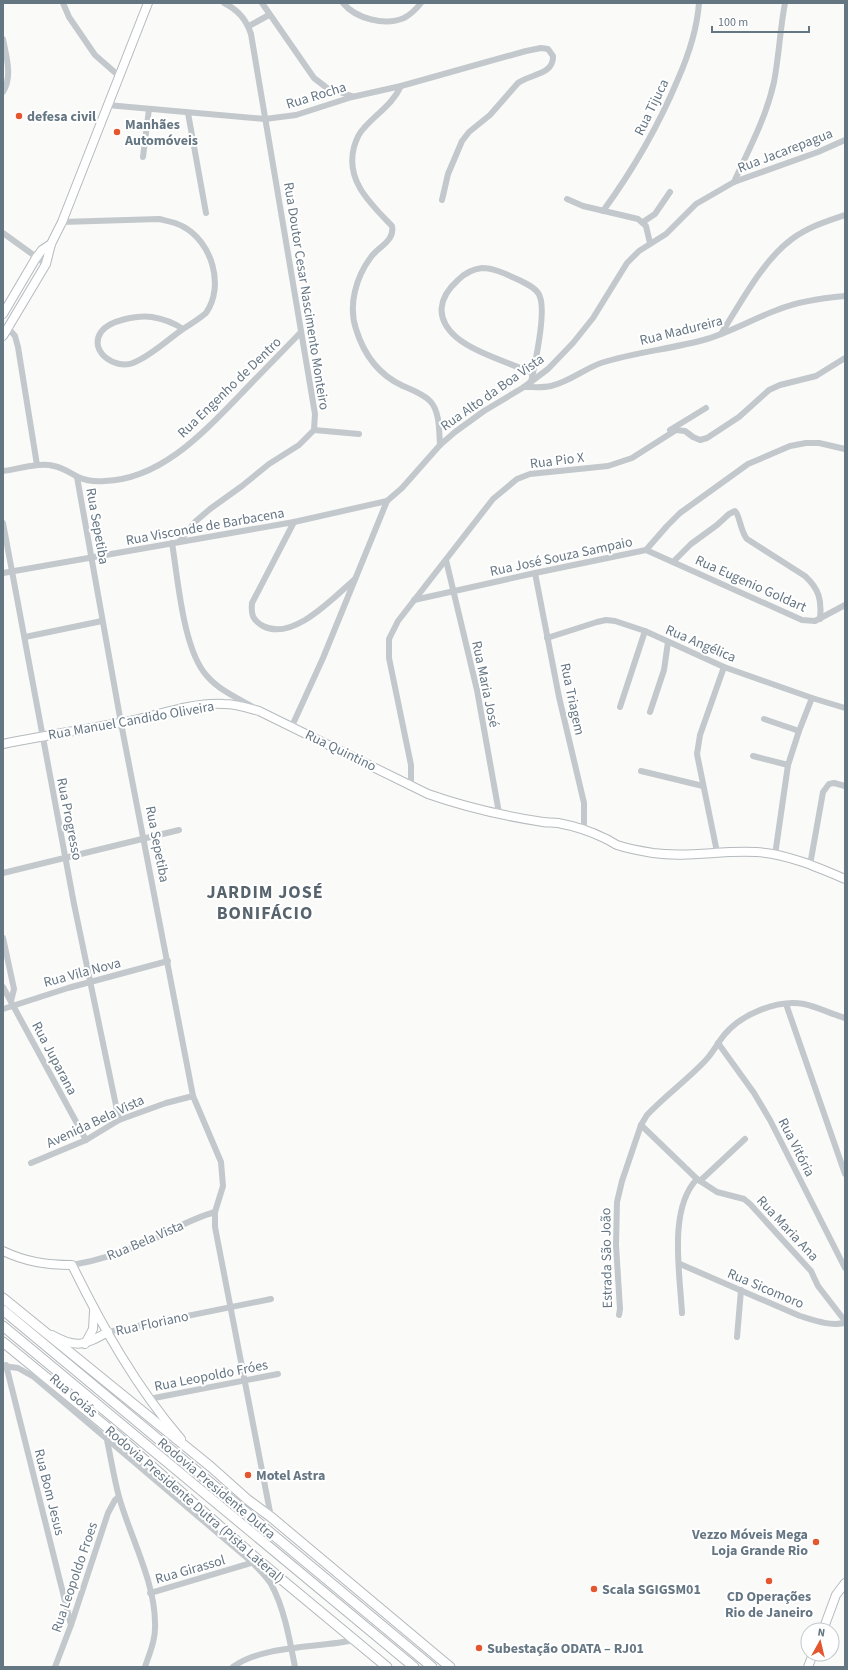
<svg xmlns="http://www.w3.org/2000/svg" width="848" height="1670" viewBox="0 0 848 1670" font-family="'Source Sans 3',sans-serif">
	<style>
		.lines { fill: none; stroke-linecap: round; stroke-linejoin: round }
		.major-casing { stroke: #b5babe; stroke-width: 10 }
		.highway-casing { stroke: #b4b9bd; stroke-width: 11 }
		.minor { stroke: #c3c8cc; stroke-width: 6 }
		.major { stroke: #fff; stroke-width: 8 }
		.highway { stroke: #fff; stroke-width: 9 }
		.poi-dot { fill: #e4572e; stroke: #fff; stroke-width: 1.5 }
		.labels { text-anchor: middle; stroke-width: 4; stroke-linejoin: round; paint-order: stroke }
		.street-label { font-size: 14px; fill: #657683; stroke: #fff }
		.poi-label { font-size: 14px; font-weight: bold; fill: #657683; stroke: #fff; text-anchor: start }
		.district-label { font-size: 18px; font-weight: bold; letter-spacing: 1px; fill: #57646e; stroke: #fff }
	</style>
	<rect width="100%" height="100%" fill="#fafaf8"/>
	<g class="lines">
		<g class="major-casing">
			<g id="major">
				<polyline points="3,314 36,258 42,250 51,244"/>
				<polyline points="3,336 46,264 51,244 62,222 148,3"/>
				<path d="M3,744C42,736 81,730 120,723C154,717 189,702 224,704C236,704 248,708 259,711L428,794C465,807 504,816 543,822C548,823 553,822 558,823C574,826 590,831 604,838C609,840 613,843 617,845C629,849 641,851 653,853C688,858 721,850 756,852C787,854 817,867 845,879"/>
				<path d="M3,1251C26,1262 47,1265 72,1265C102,1326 136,1387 181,1439"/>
				<path d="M52,1335C77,1349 84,1345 108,1332"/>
				<polyline points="85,1344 93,1329 94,1311"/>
				<polyline points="823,1630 836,1595 845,1583"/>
				<polyline points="808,1667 813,1654"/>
			</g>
		</g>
		<g class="highway-casing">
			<g id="highway">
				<polyline points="3,1298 211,1467 248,1500 271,1517 450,1667"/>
				<polyline points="3,1310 432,1667"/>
				<polyline points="3,1326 414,1667"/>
				<polyline points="3,1342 120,1438 257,1559 387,1667"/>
			</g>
		</g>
		<g class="minor">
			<polyline points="63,3 69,17 95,55 119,76"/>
			<polyline points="262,3 314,78 327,88 352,96"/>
			<path d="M343,3C356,19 385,26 404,18C410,15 417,8 421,3"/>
			<polyline points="249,26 269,15"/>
			<path d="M3,39C6,56 13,76 3,92"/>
			<path d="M401,86C392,105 377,113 364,128C359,133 356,140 354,147C345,181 371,204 392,226C395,241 378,247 371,257C356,277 348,305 356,329C364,355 379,375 403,386C412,390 423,394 430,401C440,411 439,432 440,445"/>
			<path d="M107,105L265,119L296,115L352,97L401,86L526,51L541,48L548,49L553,56C554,75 530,74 518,83L490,115L469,132L462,141L448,174L442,200"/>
			<polyline points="188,113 206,213"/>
			<polyline points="143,157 149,109"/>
			<path d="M734,182C749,149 766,118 774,82C779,56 780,29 785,3"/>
			<polyline points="567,199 583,206 638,219 646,226 650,243"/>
			<path d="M603,211C633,170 658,127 678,79C689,54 697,30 699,3"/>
			<path d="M62,222L159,219C167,221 175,222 182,226C212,241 225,286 206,313C199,319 191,324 183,329C167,340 151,356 133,363C115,370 88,351 101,332C109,320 139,315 152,317C164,319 174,323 183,329"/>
			<polyline points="643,222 655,214 670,192"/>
			<polyline points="3,233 46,264"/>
			<polyline points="8,328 15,336 18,347 37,465"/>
			<path d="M721,334C740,304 763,260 792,239C808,227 827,221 845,215"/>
			<path d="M531,382C535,364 546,313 540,297C538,289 527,284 519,280C508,275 495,268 482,268C473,269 464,274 458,280C438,298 435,318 456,337C473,352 512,364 533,373"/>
			<path d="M524,387C533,387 543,388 551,386C569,382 584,369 601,363C635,352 672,349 707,339C731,332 753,319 777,310C799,301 822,298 845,296"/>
			<polyline points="314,430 359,434"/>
			<polyline points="670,430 706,408"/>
			<path d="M3,471C19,469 38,462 54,466C64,468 70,473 78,477C87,481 96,482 105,481C161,479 203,433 240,395C260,374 281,353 301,332"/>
			<polyline points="77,477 121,723 193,1096 221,1162 223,1186 215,1212 215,1227 271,1517"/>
			<path d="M294,522L252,603C251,614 252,620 263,626C293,642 334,597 355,579"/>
			<polyline points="3,523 74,904 119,1120"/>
			<path d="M179,542L196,521L210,509L242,486L269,464L299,445L314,430L315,414L251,34C246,19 238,10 224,3"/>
			<path d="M172,543C178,579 183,650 207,676C219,690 237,698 253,707"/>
			<polyline points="646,550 802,620 815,621 845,605"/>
			<polyline points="446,560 477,690 499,813"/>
			<path d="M673,562L691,544L717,525L729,514L735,511C740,515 740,531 747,539L805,576C819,589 822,600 820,619"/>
			<polyline points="3,573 294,522 387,501"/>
			<polyline points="535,573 559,697 584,803 584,830"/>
			<polyline points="414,600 535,573 646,550 667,526 680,513 748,464 790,446 806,443 819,443 845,449"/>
			<polyline points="25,637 102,621"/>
			<polyline points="547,638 597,622 606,620 615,621 645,631 724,667 812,698 845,708"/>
			<polyline points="620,707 645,631"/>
			<polyline points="650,712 664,670 668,642"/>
			<polyline points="764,719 799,731"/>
			<polyline points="292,726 323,658 387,501 402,488 440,445 455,432 484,411 524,387 548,369 573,343 593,318 627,263 639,251 666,234 696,204 734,182 818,152 845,140"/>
			<polyline points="753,756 788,765"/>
			<polyline points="641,771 703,786"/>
			<polyline points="411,785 411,765 389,658 389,639 398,621 493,499 517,479 530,474 608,466 632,458 676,430 685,431 693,437 700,440 707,438 739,417 769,390 780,385 816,376 845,358"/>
			<polyline points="717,852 697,754 700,735 724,667"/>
			<polyline points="775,855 788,765 799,731 812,698"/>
			<polyline points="810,865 823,792 829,784 834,783 845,786"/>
			<polyline points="3,873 179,830"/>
			<polyline points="3,938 14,989 11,1001"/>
			<polyline points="3,987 86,1140"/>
			<polyline points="786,1004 845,1174"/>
			<polyline points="3,1009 68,988 168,961"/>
			<polyline points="718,1043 754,1093 770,1120 845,1268"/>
			<polyline points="641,1125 697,1179 717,1192 744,1199 750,1204 811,1271 818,1286 845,1321"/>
			<polyline points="31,1163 86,1140 119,1120 166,1103 193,1096"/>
			<polyline points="700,1181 745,1139"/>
			<path d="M680,1264L800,1316C816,1321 829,1326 845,1323"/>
			<path d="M72,1265C101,1260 128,1251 154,1239C174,1229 193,1218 215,1212"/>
			<path d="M682,1313C680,1274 668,1209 697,1179"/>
			<path d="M619,1315L620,1309L616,1245L617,1202L622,1181L641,1125L647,1115C665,1096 687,1080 705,1061C713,1053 718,1042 725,1034C742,1014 778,999 804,1004C818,1007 831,1014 845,1018"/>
			<polyline points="108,1332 271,1299"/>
			<polyline points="737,1337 741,1290"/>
			<polyline points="6,1365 71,1625"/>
			<path d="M3,1366L18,1368L34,1377L253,1563C259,1570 266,1576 271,1584C284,1607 290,1641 295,1667"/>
			<polyline points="149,1399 278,1374"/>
			<path d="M107,1440C111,1459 114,1478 119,1497C130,1536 155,1582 155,1623C156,1639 150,1652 145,1667"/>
			<polyline points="150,1593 254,1562"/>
			<polyline points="55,1667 71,1625 108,1513 115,1500 119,1497"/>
			<path d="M233,1667C262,1645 319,1648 354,1640"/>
		</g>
		<use href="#major" class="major"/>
		<use href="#highway" class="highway"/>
	</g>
	<g class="poi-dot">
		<circle cx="19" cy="116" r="4"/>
		<circle cx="117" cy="132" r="4"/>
		<circle cx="248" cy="1475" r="4"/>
		<circle cx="816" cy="1542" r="4"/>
		<circle cx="769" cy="1581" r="4"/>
		<circle cx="594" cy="1589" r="4"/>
		<circle cx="479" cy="1648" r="4"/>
	</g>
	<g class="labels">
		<g class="street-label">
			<text transform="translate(316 95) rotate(-17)" y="5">Rua Rocha</text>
			<text transform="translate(651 107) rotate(-64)" y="5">Rua Tijuca</text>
			<text transform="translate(785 150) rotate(-21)" y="5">Rua Jacarepagua</text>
			<text transform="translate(307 296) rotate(81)" y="5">Rua Doutor Cesar Nascimento Monteiro</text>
			<text transform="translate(681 330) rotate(-14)" y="5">Rua Madureira</text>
			<text transform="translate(229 387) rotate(-44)" y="5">Rua Engenho de Dentro</text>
			<text transform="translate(492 392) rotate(-35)" y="5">Rua Alto da Boa Vista</text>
			<text transform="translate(557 460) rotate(-7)" y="5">Rua Pio X</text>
			<text transform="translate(98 526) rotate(80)" y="5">Rua Sepetiba</text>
			<text transform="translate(205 526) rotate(-10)" y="5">Rua Visconde de Barbacena</text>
			<text transform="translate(561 556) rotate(-12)" y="5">Rua José Souza Sampaio</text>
			<text transform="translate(751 583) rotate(24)" y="5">Rua Eugenio Goldart</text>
			<text transform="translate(701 643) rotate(23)" y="5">Rua Angélica</text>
			<text transform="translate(486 684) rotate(78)" y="5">Rua Maria José</text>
			<text transform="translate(573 699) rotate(78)" y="5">Rua Triagem</text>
			<text transform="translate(131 720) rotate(-10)" y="5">Rua Manuel Candido Oliveira</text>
			<text transform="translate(341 750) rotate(26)" y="5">Rua Quintino</text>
			<text transform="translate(70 819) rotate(79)" y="5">Rua Progresso</text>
			<text transform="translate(158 844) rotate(79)" y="5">Rua Sepetiba</text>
			<text transform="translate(82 972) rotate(-15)" y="5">Rua Vila Nova</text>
			<text transform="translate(55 1058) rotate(62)" y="5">Rua Juparana</text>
			<text transform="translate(95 1121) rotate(-25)" y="5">Avenida Bela Vista</text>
			<text transform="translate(797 1147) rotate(63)" y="5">Rua Vitória</text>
			<text transform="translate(788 1228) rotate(47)" y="5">Rua Maria Ana</text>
			<text transform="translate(145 1240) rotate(-23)" y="5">Rua Bela Vista</text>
			<text transform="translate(606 1258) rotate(-91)" y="5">Estrada São João</text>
			<text transform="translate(766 1288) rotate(23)" y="5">Rua Sicomoro</text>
			<text transform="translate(152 1323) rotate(-12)" y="5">Rua Floriano</text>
			<text transform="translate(211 1375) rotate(-11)" y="5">Rua Leopoldo Fróes</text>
			<text transform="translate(74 1395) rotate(41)" y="5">Rua Goiás</text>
			<text transform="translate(217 1488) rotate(40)" y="5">Rodovia Presidente Dutra</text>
			<text transform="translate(50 1492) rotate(76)" y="5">Rua Bom Jesus</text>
			<text transform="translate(195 1504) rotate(41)" y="5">Rodovia Presidente Dutra (Pista Lateral)</text>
			<text transform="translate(190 1569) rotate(-16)" y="5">Rua Girassol</text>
			<text transform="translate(74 1577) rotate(-71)" y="5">Rua Leopoldo Froes</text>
		</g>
		<g class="poi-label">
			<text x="27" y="121">defesa civil</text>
			<text x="125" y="129">Manhães<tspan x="125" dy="16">Automóveis</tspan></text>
			<text x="256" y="1480">Motel Astra</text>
			<text x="808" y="1539" text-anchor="end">Vezzo Móveis Mega<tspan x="808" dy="16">Loja Grande Rio</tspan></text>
			<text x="602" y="1594">Scala SGIGSM01</text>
			<text x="769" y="1601" text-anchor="middle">CD Operações<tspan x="769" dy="16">Rio de Janeiro</tspan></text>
			<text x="487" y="1653">Subestação ODATA – RJ01</text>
		</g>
		<g class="district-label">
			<text x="265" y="898">JARDIM JOSÉ<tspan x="265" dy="21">BONIFÁCIO</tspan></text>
		</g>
	</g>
	<rect width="848" height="1670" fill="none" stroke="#657683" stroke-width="8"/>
	<g transform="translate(820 1642) rotate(8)"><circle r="19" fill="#ffffff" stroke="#c1c8cd"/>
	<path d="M0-3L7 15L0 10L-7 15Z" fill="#e4572e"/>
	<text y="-6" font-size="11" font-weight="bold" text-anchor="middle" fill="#657683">N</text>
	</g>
	<path d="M712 26v6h97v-6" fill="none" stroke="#657683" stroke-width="2"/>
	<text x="718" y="26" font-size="12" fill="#657683" stroke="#ffffff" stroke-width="3" paint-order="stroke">100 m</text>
</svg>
